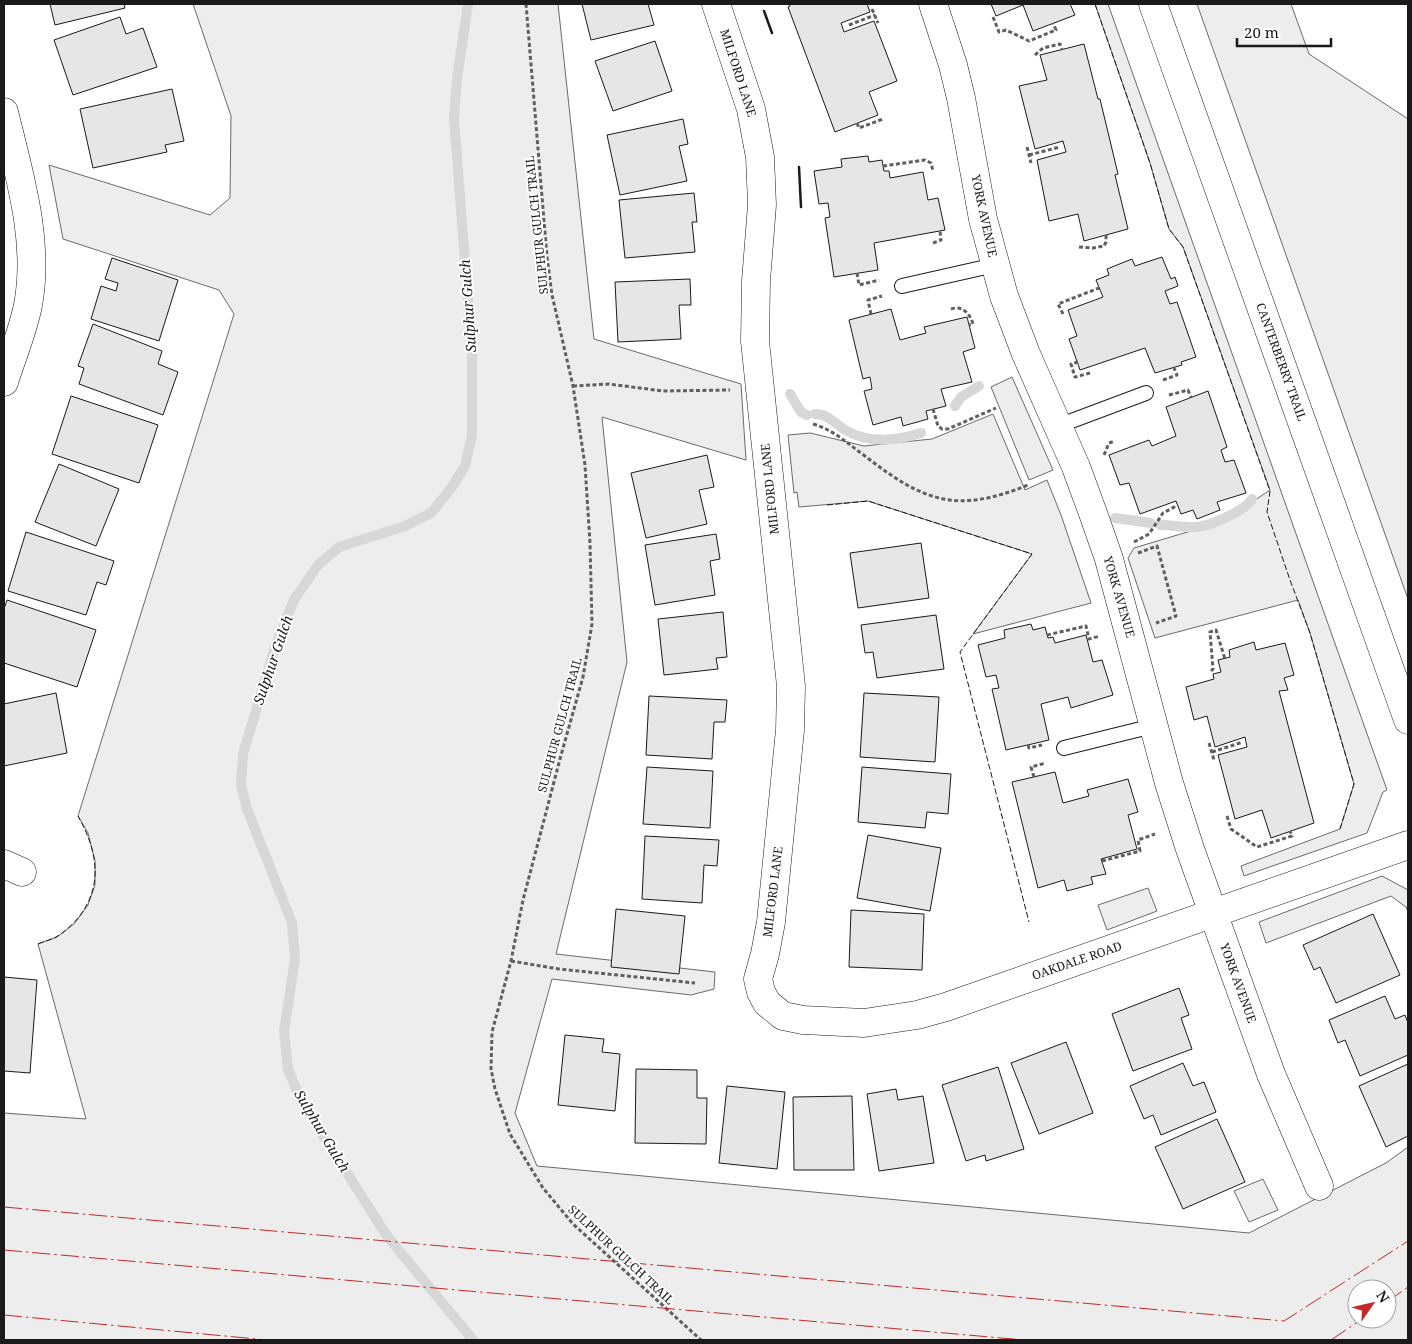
<svg xmlns="http://www.w3.org/2000/svg" width="1412" height="1344" viewBox="0 0 1412 1344" font-family="'Noto Serif',serif">
	<style>
		.built { fill: #ededed; stroke: #6a6a6a; fill-rule: evenodd }
		.lines { fill: none; stroke-linecap: round; stroke-linejoin: round }
		.stream { stroke: #d7d7d7; stroke-width: 10 }
		.building { fill: #e6e6e6; stroke: #1a1a1a }
		.lane-casing { stroke: #1a1a1a; stroke-width: 16 }
		.street-casing { stroke: #1a1a1a; stroke-width: 29 }
		.secondary-casing { stroke: #1a1a1a; stroke-width: 29 }
		.path { stroke: #5f5f5f; stroke-width: 3; stroke-dasharray: 4 2.5; stroke-linecap: butt }
		.lane { stroke: #fff; stroke-width: 14 }
		.street { stroke: #fff; stroke-width: 28 }
		.secondary { stroke: #fff; stroke-width: 28 }
		.fence { stroke: #1a1a1a; stroke-width: 1; stroke-dasharray: 6 2.5; stroke-linecap: butt }
		.wall { stroke: #1a1a1a; stroke-width: 2.5 }
		.power { stroke: #c62828; stroke-width: 1; stroke-dasharray: 18 4 2.5 4; stroke-linecap: butt }
		.labels { text-anchor: middle; stroke-width: 4; stroke-linejoin: round; paint-order: stroke }
		.street-label { font-size: 12px; fill: #1a1a1a; stroke: #fff }
		.water-label { font-size: 14px; font-style: italic; fill: #1a1a1a; stroke: #fff }
	</style>
	<rect width="100%" height="100%" fill="#fff"/>
	<g class="built">
		<path d="M193,4H558L594,339L741,384L746,460L602,417L627,662L556,954L715,972L714,989L691,995L552,979L515,1113L537,1166L1249,1233L1386,1163L1408,1147V1340H4V1113L86,1119L38,944L57,937L74,924L88,905L95,885V861L88,833L78,816L234,314L219,290L63,239L49,165L210,215L230,198L231,116ZM1357,1289H1387V1319H1357Z"/>
		<polygon points="1095,4 1108,4 1387,790 1383,792 1367,833 1244,876 1241,866 1340,829 1354,784 1310,633 1298,600 1155,638 1128,558 1134,548 1224,521 1270,490 1183,247 1169,229 1150,163"/>
		<polygon points="1197,4 1291,4 1309,54 1408,119 1408,599"/>
		<polygon points="1012,377 1053,470 1029,480 991,387"/>
		<polygon points="993,414 1025,490 1047,480 1061,515 1091,603 973,634 1032,554 868,501 799,507 797,492 794,493 788,435 810,433 864,446 932,439"/>
		<polygon points="1382,876 1408,890 1408,912 1406,907 1391,896 1266,943 1259,922"/>
		<polygon points="1148,888 1157,911 1107,930 1098,905"/>
		<polygon points="1263,1179 1278,1210 1249,1222 1234,1191"/>
	</g>
	<g class="lines">
		<g class="stream">
			<polyline points="468,4 457,78 454,118 472,353 472,435 465,466 452,487 431,513 405,526 339,547 318,565 294,600 276,644 243,754 241,785 247,809 292,923 295,959 284,1031 288,1069 301,1101 387,1236 473,1340"/>
			<polyline points="790,394 801,412 807,415"/>
			<polyline points="955,406 961,397 979,386"/>
			<path d="M815,414C826,413 836,424 845,430C870,444 895,441 921,433"/>
			<polyline points="1115,518 1151,523"/>
			<path d="M1160,525C1171,525 1185,528 1196,527C1210,526 1245,511 1252,499"/>
		</g>
	</g>
	<g class="building">
		<polygon points="50,4 124,4 125,8 55,25"/>
		<polygon points="582,4 648,4 654,25 591,40"/>
		<polygon points="789,4 867,4 870,12 841,23 844,32 874,21 897,81 869,92 878,115 835,132 788,7 790,6"/>
		<polygon points="991,4 1070,4 1075,15 1033,31 1023,5 996,16"/>
		<polygon points="120,17 126,34 143,28 157,67 73,95 54,40"/>
		<polygon points="655,41 672,91 613,111 595,61"/>
		<polygon points="1084,44 1098,99 1100,99 1118,174 1115,175 1128,229 1084,241 1078,214 1049,221 1037,160 1066,152 1063,141 1035,149 1019,86 1047,80 1040,55"/>
		<polygon points="172,89 184,141 165,145 167,152 93,168 80,109"/>
		<polygon points="683,119 688,144 679,146 687,181 620,195 607,135"/>
		<polygon points="868,156 869,162 882,160 884,171 889,171 890,178 923,172 928,200 938,198 945,230 874,243 878,270 834,277 825,218 830,217 828,203 819,204 814,171 842,167 841,159"/>
		<polygon points="694,193 697,222 692,222 695,252 625,258 619,200"/>
		<polygon points="1162,257 1171,279 1175,277 1178,286 1165,291 1170,304 1177,302 1196,357 1181,362 1182,365 1155,373 1145,348 1080,370 1069,339 1077,336 1068,310 1103,297 1096,280 1109,275 1107,269 1132,259 1135,266"/>
		<polygon points="112,258 178,280 159,341 91,319 101,286 116,291 118,283 105,279"/>
		<polygon points="690,279 691,305 679,305 681,339 618,342 615,282"/>
		<polygon points="891,309 900,340 926,333 924,327 967,317 975,348 963,352 972,382 941,389 946,406 926,411 928,419 903,426 901,417 873,425 864,391 872,389 870,377 863,379 849,320"/>
		<polygon points="93,324 162,351 158,364 178,372 163,415 79,384 84,368 78,366"/>
		<polygon points="1208,391 1227,447 1221,450 1225,462 1234,460 1246,493 1217,502 1220,510 1197,519 1193,510 1181,514 1176,501 1140,514 1129,483 1120,485 1109,455 1149,440 1152,446 1176,436 1166,407"/>
		<polygon points="71,396 158,425 139,483 52,454"/>
		<polygon points="707,455 714,487 699,490 707,524 646,538 631,473"/>
		<polygon points="59,464 119,489 96,546 35,522"/>
		<polygon points="26,532 114,561 106,585 97,582 86,615 8,591"/>
		<polygon points="716,534 720,559 710,561 715,595 655,605 645,545"/>
		<polygon points="921,543 929,598 858,608 850,553"/>
		<polygon points="7,600 96,630 77,687 4,663 4,609"/>
		<polygon points="723,612 727,657 716,658 718,669 664,675 658,619"/>
		<polygon points="936,615 944,669 877,678 873,652 865,653 861,625"/>
		<polygon points="1031,624 1033,630 1045,627 1048,638 1053,637 1055,643 1086,635 1093,662 1102,660 1113,695 1071,708 1068,697 1041,704 1049,740 1006,750 992,689 999,688 996,675 986,677 978,645 1005,638 1004,630"/>
		<polygon points="1254,642 1256,650 1285,643 1294,675 1284,678 1288,690 1279,691 1314,823 1271,838 1262,810 1235,819 1218,755 1247,747 1245,737 1215,747 1207,716 1194,720 1186,687 1214,679 1213,674 1221,672 1218,660 1230,657 1229,650"/>
		<polygon points="56,693 67,753 4,766 4,704"/>
		<polygon points="864,693 939,697 935,762 860,757"/>
		<polygon points="649,696 727,700 725,722 714,722 712,759 646,755"/>
		<polygon points="647,767 713,771 710,828 643,824"/>
		<polygon points="862,767 951,774 948,814 927,812 925,828 858,822"/>
		<polygon points="1055,772 1063,803 1089,796 1087,790 1128,779 1138,812 1128,815 1137,849 1101,859 1106,874 1091,877 1093,884 1067,891 1064,880 1038,888 1012,782"/>
		<polygon points="868,835 941,848 930,911 857,898"/>
		<polygon points="645,836 719,840 717,866 704,865 702,903 642,899"/>
		<polygon points="616,909 685,916 679,974 611,967"/>
		<polygon points="851,910 924,914 922,970 849,967"/>
		<polygon points="1373,914 1400,975 1336,1003 1320,967 1314,970 1303,945"/>
		<polygon points="4,977 37,980 30,1073 4,1071"/>
		<polygon points="1179,988 1189,1015 1181,1018 1192,1049 1133,1071 1112,1014"/>
		<polygon points="1385,996 1395,1019 1405,1015 1408,1023 1408,1055 1360,1076 1345,1040 1338,1043 1329,1020"/>
		<polygon points="565,1035 604,1039 602,1052 620,1054 615,1111 558,1105"/>
		<polygon points="1066,1042 1093,1113 1039,1134 1011,1063"/>
		<polygon points="1183,1063 1193,1086 1204,1082 1216,1112 1161,1135 1153,1115 1144,1119 1130,1086"/>
		<polygon points="1408,1064 1408,1136 1386,1147 1359,1086"/>
		<polygon points="998,1067 1024,1149 986,1161 985,1155 966,1161 942,1085"/>
		<polygon points="636,1069 697,1070 697,1098 707,1098 706,1144 635,1143"/>
		<polygon points="727,1086 785,1092 777,1169 719,1163"/>
		<polygon points="896,1089 898,1100 923,1096 934,1163 879,1171 867,1094"/>
		<polygon points="852,1096 854,1170 794,1170 793,1097"/>
		<polygon points="1217,1119 1245,1182 1183,1209 1155,1147"/>
	</g>
	<g class="lines">
		<g class="lane-casing">
			<g id="lane">
				<polyline points="902,286 995,265"/>
				<polyline points="1058,426 1146,393"/>
				<polyline points="1064,748 1153,726"/>
			</g>
		</g>
		<g class="street-casing">
			<g id="street">
				<polyline points="716,4 751,109 760,157 762,205 756,281 755,341 791,686 790,730 771,922 765,954 758,979 761,992 767,1003 783,1016 803,1020 864,1023 917,1015 946,1007 1408,845"/>
				<polyline points="933,4 953,65 961,98 983,219 1004,296 1026,354 1076,467 1094,516 1109,559 1169,783 1190,849 1271,1074 1319,1186"/>
				<path d="M4,112C19,174 40,241 28,305C23,331 12,356 4,382"/>
				<polyline points="4,864 22,872"/>
			</g>
		</g>
		<g class="secondary-casing">
			<polyline id="secondary" points="1153,4 1408,720"/>
		</g>
		<g class="path">
			<polyline points="526,4 547,257 552,295 573,386 585,465 590,543 592,624 583,677 560,759 523,900 511,961 492,1032 491,1069 495,1089 510,1134 543,1188 573,1224 701,1340"/>
			<polyline points="872,9 878,23"/>
			<polyline points="993,17 999,32 1006,30 1029,41 1056,30 1053,23"/>
			<polyline points="849,25 875,15"/>
			<polyline points="1035,55 1043,48 1060,44 1062,50"/>
			<polyline points="857,123 859,128 883,119"/>
			<polyline points="1027,147 1031,163"/>
			<polyline points="1029,155 1060,147"/>
			<polyline points="883,166 925,160 931,163 933,171"/>
			<polyline points="933,243 941,240 940,231"/>
			<polyline points="1079,247 1093,248 1104,246 1106,242 1106,235"/>
			<polyline points="857,273 859,285 879,280"/>
			<path d="M951,309C963,305 970,314 973,324L969,325"/>
			<polyline points="871,314 868,300 882,296"/>
			<polyline points="1063,314 1058,304 1099,288"/>
			<polyline points="1078,362 1071,364 1075,377 1090,373"/>
			<polyline points="1163,380 1177,375 1174,368"/>
			<polyline points="573,386 609,384 663,391 730,390"/>
			<polyline points="1169,395 1188,390 1191,397"/>
			<polyline points="933,409 938,426 942,429 948,429 996,408"/>
			<path d="M813,424C834,430 848,444 865,456C924,502 957,514 1028,485"/>
			<polyline points="1104,455 1109,443 1115,441"/>
			<polyline points="1134,542 1149,534 1163,513 1178,505"/>
			<polyline points="1138,553 1157,546 1176,616 1156,623"/>
			<polyline points="1047,635 1086,626 1089,639 1100,636"/>
			<polyline points="1211,671 1213,669 1210,632 1216,630 1225,659"/>
			<polyline points="1209,743 1214,760"/>
			<polyline points="1028,745 1029,748 1042,745"/>
			<polyline points="1212,752 1243,742"/>
			<polyline points="1034,777 1031,767 1046,763"/>
			<polyline points="1227,816 1231,829 1257,847 1292,836 1290,831"/>
			<polyline points="1102,861 1140,851 1138,840 1155,834"/>
			<polyline points="511,961 559,969 695,983"/>
		</g>
		<use href="#lane" class="lane"/>
		<use href="#street" class="street"/>
		<use href="#secondary" class="secondary"/>
		<g class="fence">
			<polyline points="1095,4 1150,163 1169,229 1183,247 1270,491 1267,512 1290,580 1310,633 1354,784 1340,829"/>
			<polyline points="827,505 868,501 1032,554 960,652 1029,922"/>
			<path d="M38,944C44,941 51,940 56,937C65,932 73,924 79,917C104,884 97,850 78,816"/>
		</g>
		<g class="wall">
			<polyline points="764,11 772,33"/>
			<polyline points="799,167 801,207"/>
		</g>
		<g class="power">
			<polyline points="4,1207 1284,1321 1408,1241"/>
			<polyline points="4,1250 1024,1340"/>
			<polyline points="1387,1302 1408,1287"/>
			<polyline points="4,1315 267,1340"/>
			<polyline points="1331,1340 1362,1319"/>
		</g>
	</g>
	<g class="labels">
		<g class="street-label">
			<text transform="translate(738 73) rotate(72)" y="4">MILFORD LANE</text>
			<text transform="translate(984 216) rotate(78)" y="4">YORK AVENUE</text>
			<text transform="translate(537 225) rotate(-96)" y="4">SULPHUR GULCH TRAIL</text>
			<text transform="translate(1281 362) rotate(70)" y="4">CANTERBERRY TRAIL</text>
			<text transform="translate(770 489) rotate(-96)" y="4">MILFORD LANE</text>
			<text transform="translate(1119 597) rotate(74)" y="4">YORK AVENUE</text>
			<text transform="translate(560 725) rotate(-75)" y="4">SULPHUR GULCH TRAIL</text>
			<text transform="translate(773 892) rotate(-83)" y="4">MILFORD LANE</text>
			<text transform="translate(1077 961) rotate(-19)" y="4">OAKDALE ROAD</text>
			<text transform="translate(1238 983) rotate(70)" y="4">YORK AVENUE</text>
			<text transform="translate(621 1255) rotate(43)" y="4">SULPHUR GULCH TRAIL</text>
		</g>
		<g class="water-label">
			<text transform="translate(468 306) rotate(-94)" y="5">Sulphur Gulch</text>
			<text transform="translate(273 660) rotate(-71)" y="5">Sulphur Gulch</text>
			<text transform="translate(322 1131) rotate(59)" y="5">Sulphur Gulch</text>
		</g>
	</g>
	<rect width="1412" height="1344" fill="none" stroke="#1a1a1a" stroke-width="10"/>
	<g transform="translate(1372 1304) rotate(56)"><circle r="24" fill="#ffffff" stroke="#a3a3a3"/>
	<path d="M0-4L9 19L0 12L-9 19Z" fill="#c62828"/>
	<text y="-8" font-size="14" font-weight="bold" text-anchor="middle" fill="#1a1a1a">N</text>
	</g>
	<path d="M1237 38v8h94v-8" fill="none" stroke="#1a1a1a" stroke-width="2.5"/>
	<text x="1244" y="38" font-size="15" fill="#1a1a1a" stroke="#ffffff" stroke-width="4" paint-order="stroke">20 m</text>
</svg>
